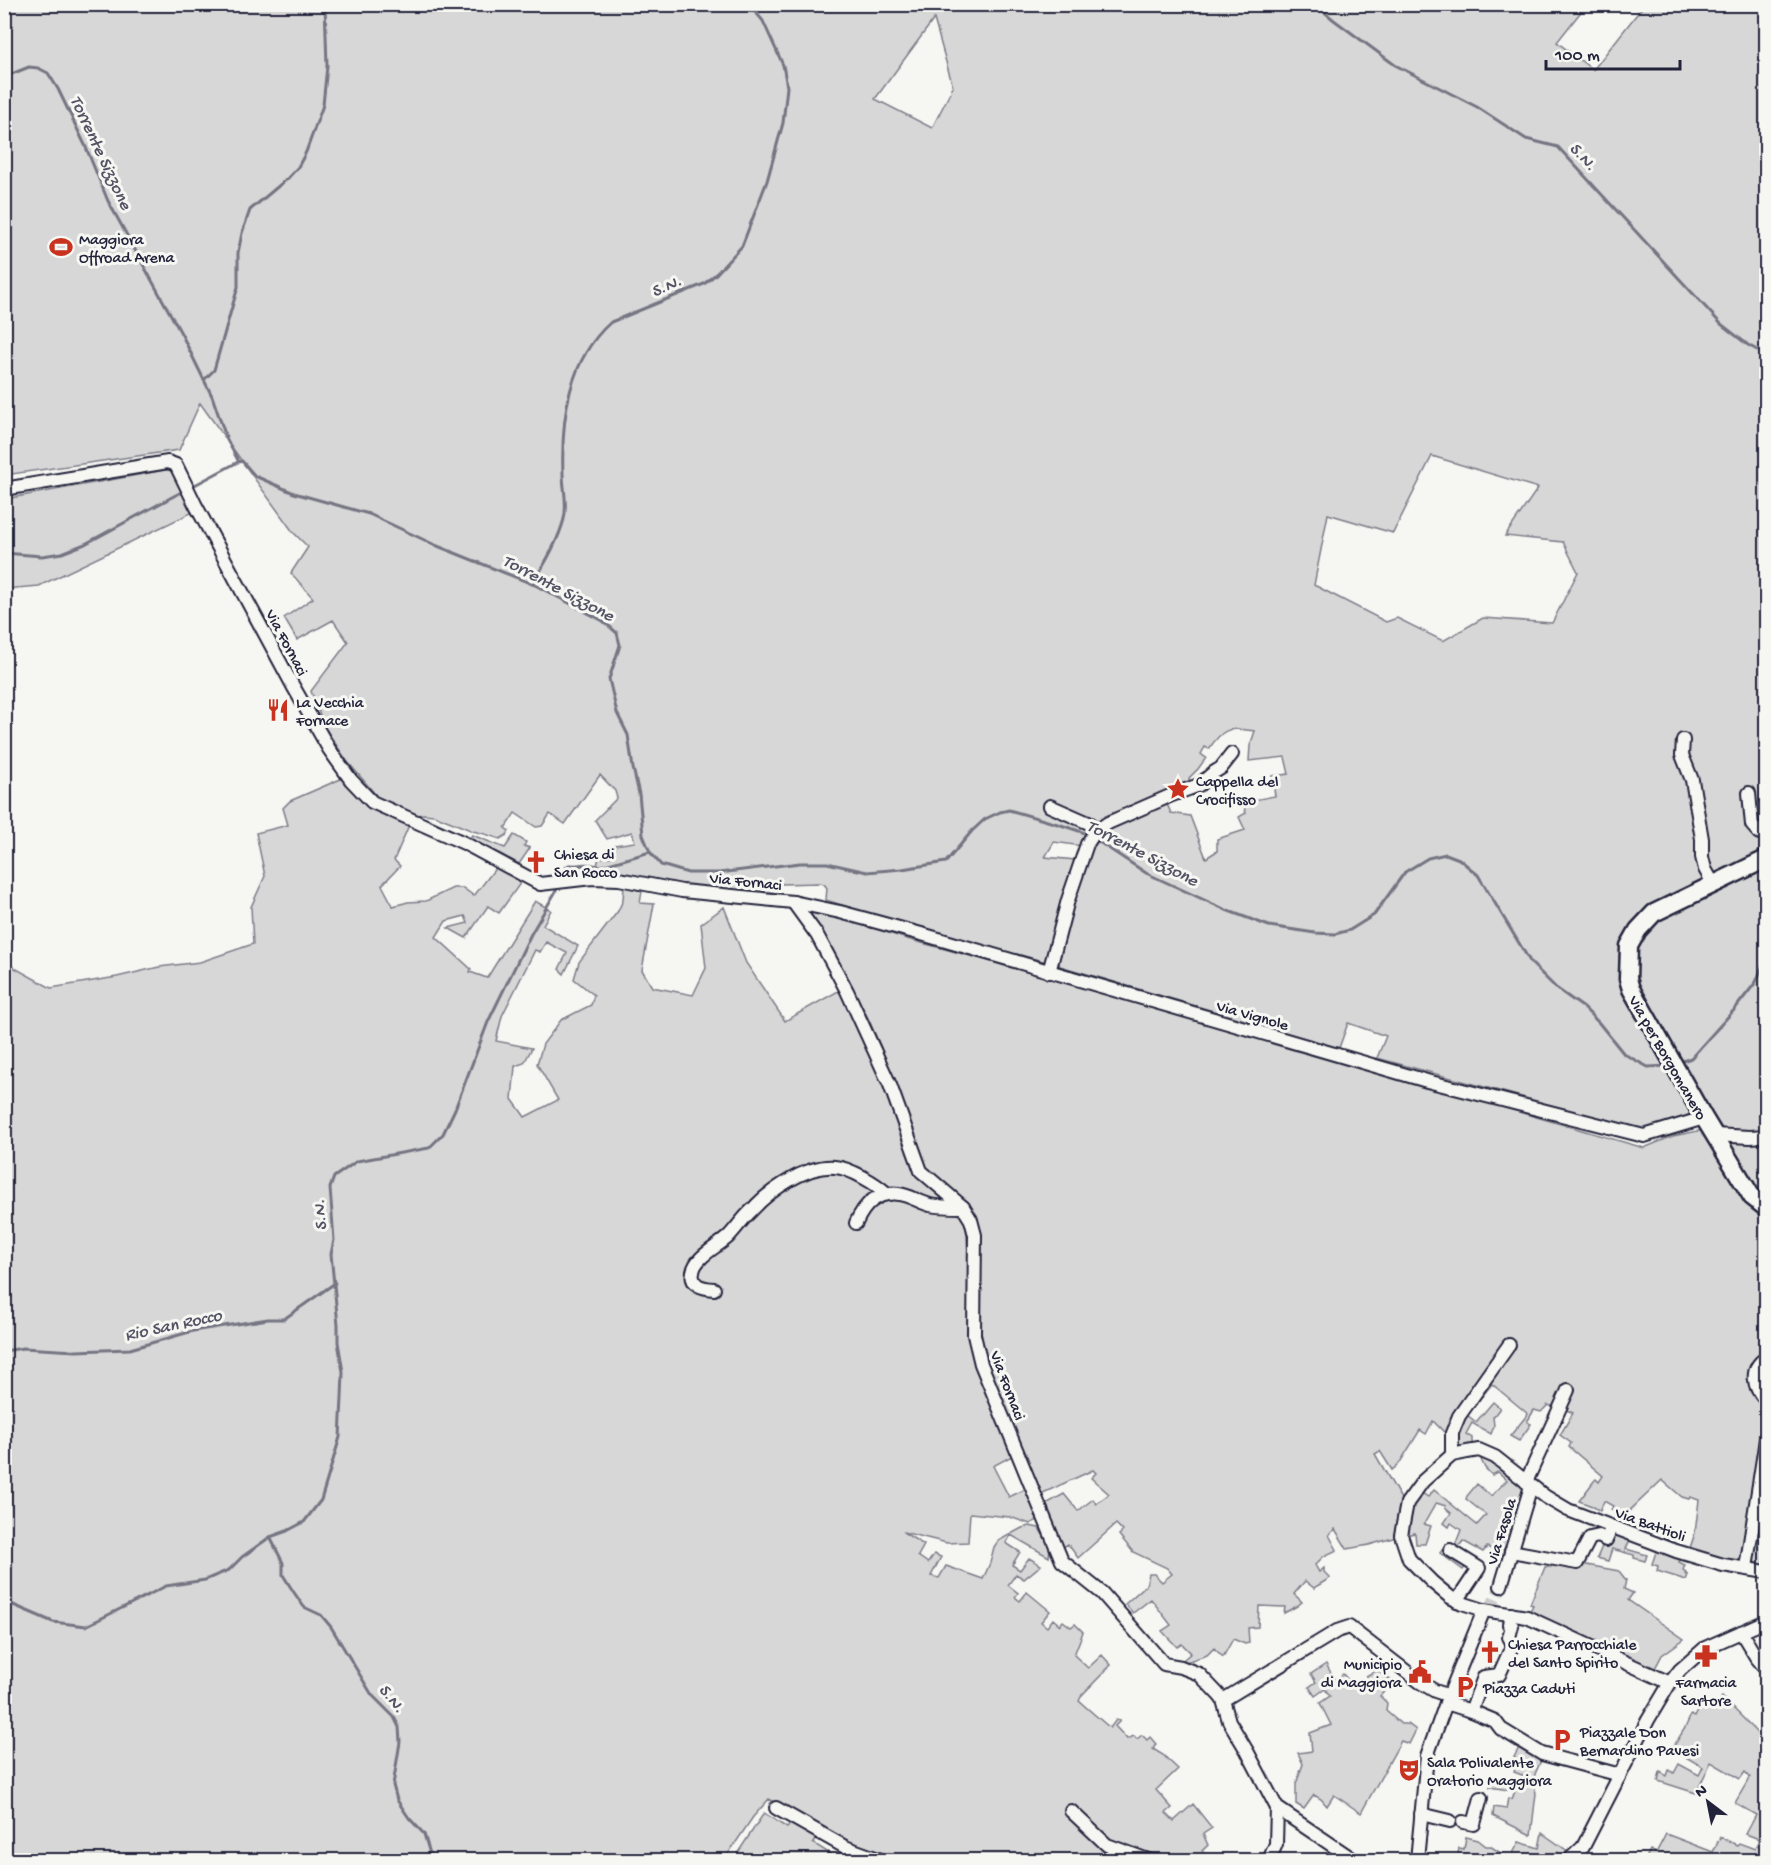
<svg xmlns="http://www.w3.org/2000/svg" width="1771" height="1865" viewBox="0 0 1771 1865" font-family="'Gochi Hand',sans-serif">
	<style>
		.green { fill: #d7d7d7; stroke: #7c7c89; stroke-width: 1.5; fill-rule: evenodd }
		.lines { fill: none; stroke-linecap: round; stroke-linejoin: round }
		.stream { stroke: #757583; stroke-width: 3 }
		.minor-tunnel { stroke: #cccccd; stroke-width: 12; stroke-dasharray: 12 6; stroke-linecap: butt }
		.minor-casing { stroke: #22223b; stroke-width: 16 }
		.major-casing { stroke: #22223b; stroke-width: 21 }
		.minor { stroke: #f6f6f2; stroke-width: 12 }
		.major { stroke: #f6f6f2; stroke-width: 16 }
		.labels { text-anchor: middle; stroke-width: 6; stroke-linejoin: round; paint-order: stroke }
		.poi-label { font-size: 16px; fill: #22223b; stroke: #f6f6f2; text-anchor: start }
		.street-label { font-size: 16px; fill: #22223b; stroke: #f6f6f2 }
		.water-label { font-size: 18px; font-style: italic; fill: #535365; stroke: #f6f6f2 }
	</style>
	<rect width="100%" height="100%" fill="#f6f6f2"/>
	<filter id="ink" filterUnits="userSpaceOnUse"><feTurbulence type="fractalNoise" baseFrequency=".0167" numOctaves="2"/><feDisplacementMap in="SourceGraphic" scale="12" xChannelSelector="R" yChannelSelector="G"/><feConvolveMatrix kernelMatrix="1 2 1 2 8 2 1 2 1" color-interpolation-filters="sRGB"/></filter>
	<g filter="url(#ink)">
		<g class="green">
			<path d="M1587,4L1557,42L1593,70L1644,5H1766V855C1737,868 1650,902 1633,925C1623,940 1621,970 1626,987C1631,1002 1640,1015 1648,1028C1663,1053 1679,1077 1695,1102L1687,1117L1644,1130L1377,1058L1386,1036L1348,1023L1339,1048L1060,966L1057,957L1064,931L1086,859L1099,834L1137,812L1166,802L1171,813L1190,816L1206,858L1217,851V839L1245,830L1239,817L1246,813L1243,802L1275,796L1272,776L1289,774L1285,757L1249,761L1250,746L1255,731C1229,728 1224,726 1209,749L1205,747L1201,754L1206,758L1198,769L1189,778L1192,787L1156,797L1101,824L1088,833L1082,846L1054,842L1045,857L1075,860C1064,894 1057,928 1047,962L922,930L826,900L827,888L824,884L820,883L779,884L778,893L684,886L606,872H588L559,876L562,869C578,864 581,862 597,865L599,858L615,856V845L635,842L632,832L607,839L595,820L617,798L615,791L600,775L565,824L550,814L542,826L536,827L515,813L505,828L509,831L507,835L500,839L485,834L473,831L434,815L423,814L412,816L392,809L375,798L376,795L347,761L325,728L311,691L348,642L333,620L297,640L284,618L313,598L291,573L308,547L293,532L200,403L179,450L5,475L4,5ZM934,19L953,87L932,128L875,99ZM1432,456L1538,488L1505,536L1563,542L1578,572L1552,623L1483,618L1443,641L1397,618L1386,622L1314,585L1328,514L1393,533Z"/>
			<polygon points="171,469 193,512 39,586 5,589 5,499"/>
			<polygon points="343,778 377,809 409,825 394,860 400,866 382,885 393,906 408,902 426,901 453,888 463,888 474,896 497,866 521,882 499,913 488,906 466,938 448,928 468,923 465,916 446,921 436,937 471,969 470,972 487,978 535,901 551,910 543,925 578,946 564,974 559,969 567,953 546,942 540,952 535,950 502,1016 496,1041 532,1048 524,1063 515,1066 512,1099 525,1117 558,1100 537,1064 543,1044 561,1020 591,1005 594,995 574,979 579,962 618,911 623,900 624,886 642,891 640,903 654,904 642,970 652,987 693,995 706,968 701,924 724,907 746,963 785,1021 840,990 897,1111 918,1174 945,1195 966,1224 969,1267 971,1350 1012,1456 993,1466 1009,1497 1028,1488 1042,1518 1030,1524 1010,1517 970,1513 968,1542 947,1543 903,1532 924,1545 918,1556 928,1563 934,1554 941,1557 931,1576 939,1578 946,1566 983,1579 990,1563 994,1547 998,1541 1022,1528 1029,1526 1039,1528 1050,1547 1049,1557 1011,1535 1006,1543 1020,1552 1012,1565 1020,1570 1029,1558 1041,1565 1024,1579 1016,1574 1008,1585 1018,1593 1015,1597 1020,1601 1027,1592 1050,1611 1041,1622 1047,1627 1053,1619 1060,1625 1063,1621 1071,1627 1075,1624 1083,1632 1074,1655 1088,1668 1102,1655 1111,1665 1082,1695 1079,1701 1110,1728 1116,1720 1120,1721 1115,1726 1127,1739 1134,1736 1137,1739 1142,1735 1147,1740 1150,1737 1156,1744 1153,1749 1163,1755 1178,1769 1156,1790 1172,1808 1166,1813 1174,1821 1193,1804 1212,1828 1203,1834 1208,1845 1202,1851 1214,1860 888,1860 828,1832 769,1799 753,1817 724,1860 5,1860 4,962 51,988 117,977 159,967 200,962 253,944 251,907 265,876 256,833 288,825 283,808 290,801"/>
			<polygon points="429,819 470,838 472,835 505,848 514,835 526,842 524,846 530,848 519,864 489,848 429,822"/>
			<polygon points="1766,865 1766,1202 1757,1193 1639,989 1631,960 1646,926"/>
			<path d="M806,909H815L907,939L1262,1034L1429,1086L1644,1148L1673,1136L1703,1130L1746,1200L1766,1216V1570L1689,1551L1695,1533L1699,1500L1690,1497L1689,1499L1682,1497L1662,1480L1624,1516L1611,1510L1613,1506L1604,1501L1600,1511L1592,1506L1579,1501L1594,1481L1596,1479L1599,1482L1603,1476L1569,1447L1571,1443L1560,1435L1573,1413C1563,1407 1557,1409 1548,1405L1541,1412L1534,1410L1527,1422L1531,1424L1519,1441L1510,1436L1528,1414L1492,1384L1467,1415L1476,1422L1493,1402L1500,1408L1493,1417L1494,1426L1491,1434L1472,1423L1466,1434L1472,1438V1446L1454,1452L1450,1438L1433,1421L1426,1434L1420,1430L1399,1464L1392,1470L1380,1451L1375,1454L1404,1504L1400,1536L1369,1545L1347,1549L1335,1529L1329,1535L1337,1550L1324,1556L1315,1565L1319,1572L1324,1568V1572L1330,1578L1314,1588L1305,1581L1294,1594L1302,1602L1297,1606L1284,1613L1285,1607L1259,1606L1258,1627L1248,1628L1249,1643L1245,1644L1233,1639L1223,1657L1214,1648L1207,1655L1177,1665L1191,1653L1182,1644L1177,1647L1162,1631L1171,1625L1151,1599L1133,1613L1125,1604L1146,1585L1149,1574H1154L1162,1582L1172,1574L1167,1568L1133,1552L1119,1535L1123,1531L1116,1524L1078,1558L1068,1544L1060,1549L1046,1504L1064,1494L1078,1511L1093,1499L1096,1504L1109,1494L1091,1478L1096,1473L1093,1470L1041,1494L983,1351L979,1313L980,1242L977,1215L923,1167L898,1087L869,1020L845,972Z"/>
			<polygon points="1478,1453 1493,1458 1529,1487 1508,1557 1487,1547 1483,1552 1463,1541 1454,1553 1467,1564 1463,1570 1440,1553 1442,1549 1447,1550 1454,1548 1461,1530 1451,1523 1449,1527 1444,1523 1451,1513 1445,1508 1446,1506 1436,1503 1424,1524 1431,1526 1425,1544 1416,1544 1415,1533 1406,1535 1409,1504 1419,1491 1428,1497 1434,1490 1477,1525 1486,1515 1466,1499 1467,1496 1477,1484 1491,1496 1507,1480 1498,1472 1492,1475 1485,1468"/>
			<polygon points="1610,1528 1632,1536 1626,1549 1647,1555 1645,1561 1634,1558 1634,1555 1612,1549 1608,1561 1597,1558"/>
			<polygon points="1658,1546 1683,1555 1679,1562 1685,1565 1683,1570 1686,1572 1685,1574 1688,1575 1686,1580 1657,1571 1658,1566 1652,1564"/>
			<polygon points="1554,1552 1559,1553 1560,1557 1581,1564 1619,1571 1626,1580 1624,1589 1633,1593 1628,1600 1684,1639 1662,1655 1653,1672 1528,1615 1533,1605 1530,1604 1545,1567 1551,1567"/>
			<polygon points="1326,1664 1335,1680 1343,1674 1348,1680 1351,1679 1357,1686 1368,1679 1366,1676 1377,1670 1393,1682 1380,1696 1387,1703 1386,1711 1401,1724 1408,1724 1416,1730 1409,1744 1401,1741 1361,1813 1334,1795 1327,1806 1321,1799 1314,1795 1304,1809 1296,1804 1296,1784 1303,1764 1298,1753 1312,1751 1310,1733 1331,1725 1320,1703 1330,1696 1325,1689 1315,1696 1309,1687 1316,1682 1311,1674"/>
			<polygon points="1722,1697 1766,1741 1766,1860 1645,1860 1650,1850 1656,1853 1666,1834 1713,1852 1720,1837 1737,1845 1739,1843 1755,1849 1759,1839 1746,1834 1756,1815 1735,1803 1750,1777 1745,1772 1740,1779 1711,1762 1696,1793 1658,1781 1660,1772 1667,1776 1669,1770 1674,1773 1679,1764 1699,1775 1703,1767 1672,1749 1685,1728 1691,1715 1695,1717 1702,1703 1714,1710"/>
			<polygon points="1521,1744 1543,1756 1535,1774 1533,1782 1536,1793 1531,1835 1493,1816 1494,1807 1506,1809 1508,1798 1512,1799 1515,1791 1490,1787 1490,1779 1521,1782 1522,1775 1514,1772 1517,1760 1514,1757"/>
			<polygon points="764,1813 787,1828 791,1823 816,1838 813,1843 835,1857 833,1860 733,1860"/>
			<polygon points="1542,1833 1569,1852 1564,1860 1557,1852 1549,1860 1457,1860 1459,1848 1464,1849 1466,1837 1478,1840 1486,1846 1490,1846 1510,1859 1519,1842 1539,1848"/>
		</g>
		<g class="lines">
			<g class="stream">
				<polyline points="1315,4 1334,20 1395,65 1477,107 1526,139 1558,147 1721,324 1748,345 1766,355"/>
				<polyline points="4,77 29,67 38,68 48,73 58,89 85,145 108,201 182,335 204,380 212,396 227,440 239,462 242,461 255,476 294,493 369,514 435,545 535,585 603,621 617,633 620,645 609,679 617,713 628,735 633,768 639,794 643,835 650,852 661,865 688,873 719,873 800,863 827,863 867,872 902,869 946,862 972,831 985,819 1000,812 1009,810 1061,825 1088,834"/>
				<polyline points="204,380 214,370 232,307 238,287 238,253 242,233 250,210 288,178 298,167 306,152 323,105 327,66 325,4"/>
				<polyline points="191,487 238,462"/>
				<polyline points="4,553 42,556 62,553 85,544 185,490"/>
				<path d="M532,584C545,564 558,542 564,519C568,504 563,488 563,474C561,419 568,360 611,322L704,284L717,273L742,246L767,181L783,123L787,87L783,65L763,21L749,4"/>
				<polyline points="1093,838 1146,873 1226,910 1269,926 1315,933 1335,934 1350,930 1374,915 1405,872 1428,858 1446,854 1459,859 1478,875 1531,963 1556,988 1584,1008 1599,1023 1624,1054 1648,1067 1668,1066"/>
				<polyline points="557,879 558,874 569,865 602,866 650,852"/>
				<polyline points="1680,1062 1691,1058 1734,1010 1756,982 1766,958"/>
				<polyline points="4,1351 23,1348 76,1351 130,1349 193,1331 268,1319 284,1319 335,1283"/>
				<polyline points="270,1537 283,1563 283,1575 293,1591 304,1607 321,1615 331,1627 372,1695 394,1717 399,1727 400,1742 393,1785 397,1800 409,1818 424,1834 431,1857 430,1860"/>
				<polyline points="4,1601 53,1622 86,1626 166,1586 205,1580 229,1570 242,1557 270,1537 287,1531 304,1522 321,1500 340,1437 342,1398 343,1372 338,1342 338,1325 331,1254 334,1240 330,1188 334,1177 357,1161 429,1148 443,1134 455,1109 488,1022 531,934 556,891 557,886"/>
			</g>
			<polyline class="minor-tunnel" points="1490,1610 1501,1586"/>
			<g class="minor-casing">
				<g id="minor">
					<polyline points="4,489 168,462 176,465 195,504 293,686 329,749 351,780 372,802 464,843 540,884 592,878 619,879 682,891 793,902 840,912 925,935 1427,1081 1644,1136 1704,1118"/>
					<polyline points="1683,740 1682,755 1692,780 1702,839 1702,857 1705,869 1714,885"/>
					<polyline points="1749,793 1752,825 1759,833 1766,833"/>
					<polyline points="1050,806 1091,824 1097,831"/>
					<polyline points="793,902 817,935 847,991 890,1085 921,1171 963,1207 971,1220 975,1235 974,1335 981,1364 1062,1561 1102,1593 1164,1664 1181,1667 1199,1674 1218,1694 1223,1700 1229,1721 1247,1751 1277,1808 1354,1860"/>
					<polyline points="1049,972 1068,900 1087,844 1095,832 1108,823 1172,795 1199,785 1213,773 1221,768 1232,754"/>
					<polyline points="1714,1135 1750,1137 1766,1136"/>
					<path d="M856,1223C864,1205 877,1191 899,1194C909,1195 919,1202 930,1205C940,1207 952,1207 963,1207"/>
					<path d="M714,1289C703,1288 690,1286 693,1272C695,1257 717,1247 728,1237C736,1229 743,1218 752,1210C770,1190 808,1164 835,1167C850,1168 877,1184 887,1194"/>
					<path d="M1766,1358C1749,1369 1753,1388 1766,1400"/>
					<polyline points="1452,1455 1452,1433 1459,1416 1509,1345"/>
					<polyline points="1526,1482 1568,1390"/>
					<polyline points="1450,1550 1479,1568 1457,1601"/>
					<polyline points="1511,1551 1577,1563 1590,1538 1599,1536 1606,1540 1612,1527"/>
					<polyline points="1746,1568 1766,1439"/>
					<polyline points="1501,1586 1531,1486"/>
					<polyline points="1484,1610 1527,1617 1670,1683"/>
					<polyline points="1741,1632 1756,1657 1766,1669"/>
					<polyline points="1223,1700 1337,1631 1349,1627 1420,1682 1435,1691 1450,1696"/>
					<polyline points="1471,1711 1484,1677 1499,1675 1513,1644 1509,1637 1512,1626 1509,1624 1511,1614"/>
					<polyline points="1619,1777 1613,1773 1542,1754 1501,1729 1495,1721 1471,1711 1446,1703 1484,1610 1462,1603 1450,1597 1432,1582 1409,1559 1401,1535 1407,1503 1423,1481 1452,1455 1467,1452 1479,1450 1495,1457 1546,1497 1568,1510 1676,1551 1723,1565 1766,1572"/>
					<polyline points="776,1808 845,1847 881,1860"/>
					<polyline points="1071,1811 1107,1845 1148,1860"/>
					<polyline points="1421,1814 1450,1821"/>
					<polyline points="1463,1822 1474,1824 1481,1798"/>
					<polyline points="1269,1860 1276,1844 1277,1808"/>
					<polyline points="1417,1860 1427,1756 1446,1703"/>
					<polyline points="1569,1860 1583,1847 1648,1720 1670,1683 1680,1670 1705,1648 1766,1621"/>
				</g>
			</g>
			<g class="major-casing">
				<polyline id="major" points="1766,859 1654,913 1638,930 1629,946 1628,979 1631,989 1704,1118 1752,1197 1766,1208"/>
			</g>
			<use href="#minor" class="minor"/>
			<use href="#major" class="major"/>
		</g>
	</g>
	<defs>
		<g id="stadium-bare" transform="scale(1.8)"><path d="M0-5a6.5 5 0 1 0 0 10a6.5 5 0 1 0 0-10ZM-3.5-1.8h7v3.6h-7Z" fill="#c8321e" stroke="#f6f6f2" stroke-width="2.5" paint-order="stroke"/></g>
		<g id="restaurant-bare" transform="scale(1.8)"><path d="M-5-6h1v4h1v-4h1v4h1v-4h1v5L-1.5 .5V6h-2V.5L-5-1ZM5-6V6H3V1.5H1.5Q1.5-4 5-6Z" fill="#c8321e" stroke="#f6f6f2" stroke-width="2.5" paint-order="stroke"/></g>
		<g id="sight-bare" transform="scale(1.8)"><path d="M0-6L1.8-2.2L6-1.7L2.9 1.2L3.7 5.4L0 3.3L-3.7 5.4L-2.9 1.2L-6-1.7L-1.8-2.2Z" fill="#c8321e" stroke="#f6f6f2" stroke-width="2.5" paint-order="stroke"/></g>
		<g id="church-bare" transform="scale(1.8)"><path d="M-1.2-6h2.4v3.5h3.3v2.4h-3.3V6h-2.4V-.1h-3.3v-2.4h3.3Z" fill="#c8321e" stroke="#f6f6f2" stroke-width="2.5" paint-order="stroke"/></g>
		<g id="pharmacy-bare" transform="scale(1.8)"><path d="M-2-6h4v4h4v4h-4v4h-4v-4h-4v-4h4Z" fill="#c8321e" stroke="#f6f6f2" stroke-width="2.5" paint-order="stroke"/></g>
		<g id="civic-bare" transform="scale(1.8)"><path d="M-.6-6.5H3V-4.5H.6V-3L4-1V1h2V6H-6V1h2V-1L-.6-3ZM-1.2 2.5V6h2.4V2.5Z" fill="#c8321e" stroke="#f6f6f2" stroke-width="2.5" paint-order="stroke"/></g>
		<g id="parking-bare" transform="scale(1.8)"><path d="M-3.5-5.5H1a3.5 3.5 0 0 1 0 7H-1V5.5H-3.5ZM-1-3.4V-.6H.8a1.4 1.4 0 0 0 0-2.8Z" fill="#c8321e" stroke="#f6f6f2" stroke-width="2.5" paint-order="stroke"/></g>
		<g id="theatre-bare" transform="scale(1.8)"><path d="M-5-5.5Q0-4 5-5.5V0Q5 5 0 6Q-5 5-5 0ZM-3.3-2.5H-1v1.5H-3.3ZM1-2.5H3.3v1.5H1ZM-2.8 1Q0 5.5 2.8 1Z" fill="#c8321e" stroke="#f6f6f2" stroke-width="2.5" paint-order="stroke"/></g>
	</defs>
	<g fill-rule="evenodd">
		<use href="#stadium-bare" x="61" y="247"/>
		<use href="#restaurant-bare" x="278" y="710"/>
		<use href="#sight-bare" x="1178" y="789"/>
		<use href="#church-bare" x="536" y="862"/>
		<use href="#church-bare" x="1490" y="1652"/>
		<use href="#pharmacy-bare" x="1706" y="1656"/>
		<use href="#civic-bare" x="1420" y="1672"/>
		<use href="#parking-bare" x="1465" y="1687"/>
		<use href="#parking-bare" x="1562" y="1740"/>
		<use href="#theatre-bare" x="1409" y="1770"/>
	</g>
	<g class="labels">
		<g class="poi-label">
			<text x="79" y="244">Maggiora<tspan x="79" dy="18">Offroad Arena</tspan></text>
			<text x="296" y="707">La Vecchia<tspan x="296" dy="18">Fornace</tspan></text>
			<text x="1196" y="786">Cappella del<tspan x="1196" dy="18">Crocifisso</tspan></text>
			<text x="554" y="859">Chiesa di<tspan x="554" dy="18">San Rocco</tspan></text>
			<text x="1508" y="1649">Chiesa Parrocchiale<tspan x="1508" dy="18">del Santo Spirito</tspan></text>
			<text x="1402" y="1669" text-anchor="end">Municipio<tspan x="1402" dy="18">di Maggiora</tspan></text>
			<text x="1706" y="1687" text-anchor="middle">Farmacia<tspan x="1706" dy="18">Sartore</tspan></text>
			<text x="1483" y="1693">Piazza Caduti</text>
			<text x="1580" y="1737">Piazzale Don<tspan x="1580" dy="18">Bernardino Pavesi</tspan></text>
			<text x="1427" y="1767">Sala Polivalente<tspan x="1427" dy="18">Oratorio Maggiora</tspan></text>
		</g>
		<g class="street-label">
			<text transform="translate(288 642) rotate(62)" y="6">Via Fornaci</text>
			<text transform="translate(746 880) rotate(6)" y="6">Via Fornaci</text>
			<text transform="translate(1253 1014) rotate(16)" y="6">Via Vignole</text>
			<text transform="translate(1669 1057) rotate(60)" y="6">Via per Borgomanero</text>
			<text transform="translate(1009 1385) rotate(69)" y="6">Via Fornaci</text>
			<text transform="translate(1651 1523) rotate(20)" y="6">Via Battioli</text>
			<text transform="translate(1500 1531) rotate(-73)" y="6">Via Fasola</text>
		</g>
		<g class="water-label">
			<text transform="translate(102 152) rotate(65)" y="6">Torrente Sizzone</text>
			<text transform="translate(1584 156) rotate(47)" y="6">S.N.</text>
			<text transform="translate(666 285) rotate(-23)" y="6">S.N.</text>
			<text transform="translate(559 587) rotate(28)" y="6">Torrente Sizzone</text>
			<text transform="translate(1143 852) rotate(28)" y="6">Torrente Sizzone</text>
			<text transform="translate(319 1215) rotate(-94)" y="6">S.N.</text>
			<text transform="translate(173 1324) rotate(-12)" y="6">Rio San Rocco</text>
			<text transform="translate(393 1698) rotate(52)" y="6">S.N.</text>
		</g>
	</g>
	<rect width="1771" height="1865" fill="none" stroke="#f6f6f2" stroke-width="24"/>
	<rect x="12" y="12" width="1747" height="1841" fill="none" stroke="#22223b" stroke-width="2" filter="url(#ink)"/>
	<g transform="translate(1708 1802) rotate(328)" stroke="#f6f6f2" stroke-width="4.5" paint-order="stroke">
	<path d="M0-4.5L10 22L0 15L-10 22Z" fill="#22223b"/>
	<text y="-9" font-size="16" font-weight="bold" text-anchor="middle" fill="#22223b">N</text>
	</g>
	<path d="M1546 60v9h134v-9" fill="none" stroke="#22223b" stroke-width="3"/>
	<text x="1555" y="60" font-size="18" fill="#22223b" stroke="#f6f6f2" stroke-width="4.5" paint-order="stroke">100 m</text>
</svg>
